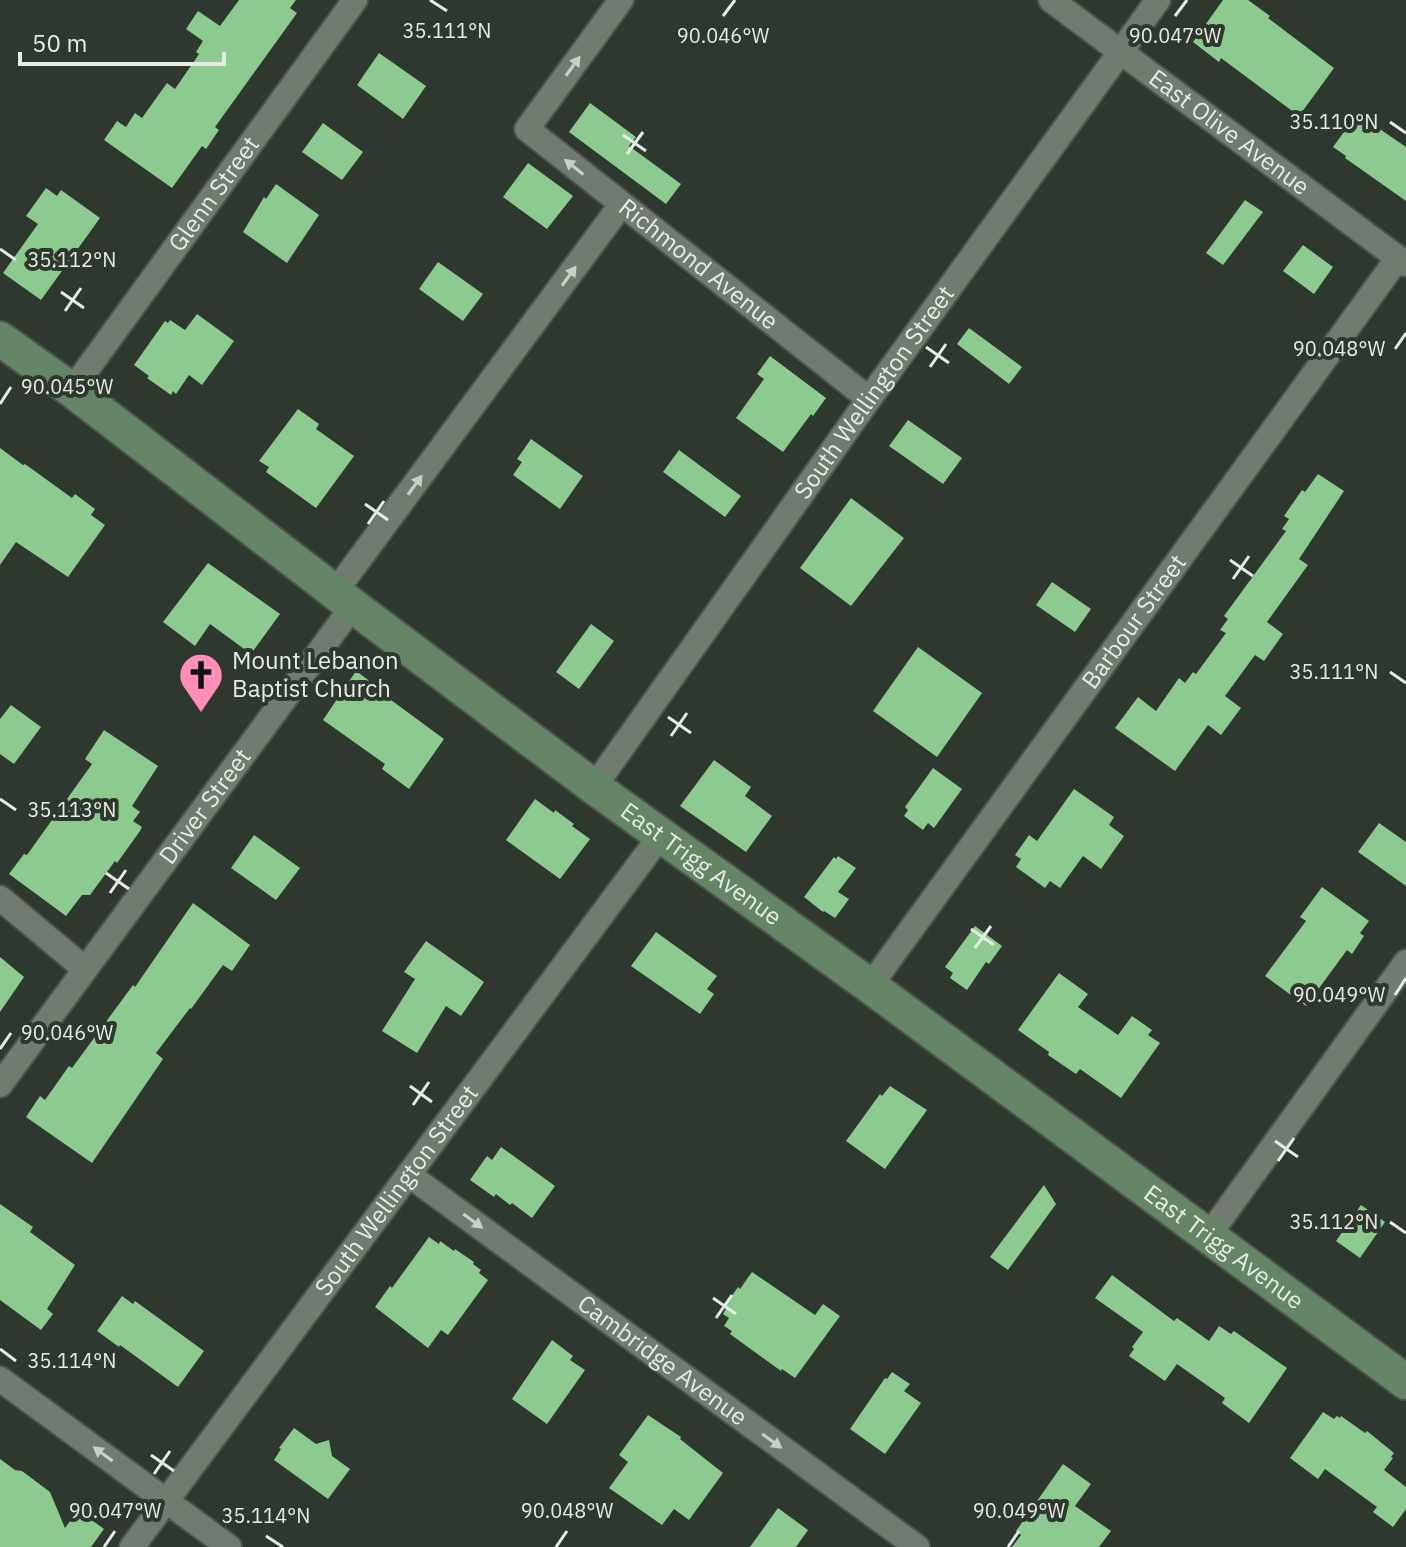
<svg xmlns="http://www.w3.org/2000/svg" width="1406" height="1547" viewBox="0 0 1406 1547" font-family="'IBM Plex Sans',sans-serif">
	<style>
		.building { fill: #8cca90 }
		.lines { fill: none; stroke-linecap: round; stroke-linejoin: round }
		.street-casing { stroke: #4c544d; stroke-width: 28 }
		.secondary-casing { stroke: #4c544d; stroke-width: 38 }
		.street { stroke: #717c71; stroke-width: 24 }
		.secondary { stroke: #648667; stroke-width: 34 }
		.oneway { fill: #c8d0c8 }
		.ticks { fill: none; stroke: #e5ece5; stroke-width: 3 }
		.labels { text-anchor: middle; stroke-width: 8; stroke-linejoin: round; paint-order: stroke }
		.street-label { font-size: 24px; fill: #e5ece5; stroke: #2e382f }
		.poi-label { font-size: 24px; fill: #e5ece5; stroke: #2e382f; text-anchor: start }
		.ticks-label { font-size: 20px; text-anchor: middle; fill: #e5ece5; stroke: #2e382f; stroke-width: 8; stroke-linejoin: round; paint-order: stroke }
	</style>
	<rect width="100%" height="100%" fill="#2e382f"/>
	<g class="building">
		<polygon points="239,0 296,0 290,8 297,13 215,127 219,130 206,149 202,146 172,188 104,140 117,121 126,127 135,113 142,118 167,83 175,89 199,54 196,52 203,41 186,29 198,11 220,26"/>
		<polygon points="1223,0 1248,0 1270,16 1268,18 1334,68 1299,116 1221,58 1219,62 1193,42"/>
		<polygon points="379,53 426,86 403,119 357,85"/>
		<polygon points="590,103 636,137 629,146 681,184 666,204 569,132"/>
		<polygon points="1354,118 1366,127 1371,123 1406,147 1406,201 1345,158 1346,156 1333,147"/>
		<polygon points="323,123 363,152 342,180 302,152"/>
		<polygon points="528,163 573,196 547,229 503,197"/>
		<polygon points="276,184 319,215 287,263 243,232 264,197 266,199"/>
		<polygon points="46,188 57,196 61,190 100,218 41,300 3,273 38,224 26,216"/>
		<polygon points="1245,200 1263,212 1223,265 1206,253"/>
		<polygon points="1303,245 1333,267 1314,294 1283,271"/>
		<polygon points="438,262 483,294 463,321 419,289"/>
		<polygon points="197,314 234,341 202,385 189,375 176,394 173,391 171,395 147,378 149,376 134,365 165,321 168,323 170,320 185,330"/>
		<polygon points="969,328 1022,367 1009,384 957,344"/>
		<polygon points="770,356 826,398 813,416 811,414 783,452 736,418 764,379 757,374"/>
		<polygon points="298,409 319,424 316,429 354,456 316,508 266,472 269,467 259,461"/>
		<polygon points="908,420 962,458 943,484 889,446"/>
		<polygon points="531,439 583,476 560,509 513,475 522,462 517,459"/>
		<polygon points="0,448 23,465 25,464 72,498 75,494 95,509 91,515 105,525 68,577 16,542 0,565"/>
		<polygon points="679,450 741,496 725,517 663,472"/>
		<polygon points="1318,474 1344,491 1299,559 1308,565 1267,622 1283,634 1264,661 1255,655 1225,696 1241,708 1221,735 1208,725 1175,771 1115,728 1138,697 1156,711 1179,678 1185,683 1193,672 1196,674 1226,633 1220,630 1228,619 1224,616 1286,531 1282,529 1289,519 1284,516 1302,490 1305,492"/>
		<polygon points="851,498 904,538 851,606 800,568"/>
		<polygon points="208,563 280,614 251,654 210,624 195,646 163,622"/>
		<polygon points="1052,582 1091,609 1075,632 1036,605"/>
		<polygon points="591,624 614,641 579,689 556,672"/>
		<polygon points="918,647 982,693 937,757 873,711"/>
		<polygon points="356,671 393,698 391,700 444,739 409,789 382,769 385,764 323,720"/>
		<polygon points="11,705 41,727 14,764 0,754 0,719"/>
		<polygon points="104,730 158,766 132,806 140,812 133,821 142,827 140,831 117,863 115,861 90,895 82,895 66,916 9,874 24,854 27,855 92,764 85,759"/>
		<polygon points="714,760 751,787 745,796 772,816 746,852 680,806"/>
		<polygon points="933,768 962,789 934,828 928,823 923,830 904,816 908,810 905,807"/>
		<polygon points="1074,789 1114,817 1109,825 1124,836 1101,869 1083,856 1060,888 1050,881 1045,888 1016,867 1021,859 1015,855 1029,835 1037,841"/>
		<polygon points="535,799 554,813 555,810 574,824 572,826 590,839 560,879 506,840"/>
		<polygon points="1379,823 1406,842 1406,886 1358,852"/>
		<polygon points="254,835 300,868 276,900 231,868"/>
		<polygon points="838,856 856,868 838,892 849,899 835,918 824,911 823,912 804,897 834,857 836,859"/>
		<polygon points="1322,887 1369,921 1360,933 1364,936 1352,954 1347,950 1306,1006 1265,976 1306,921 1300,917"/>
		<polygon points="193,903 250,945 232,971 223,965 191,1009 190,1008 156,1053 163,1059 92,1163 26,1117 40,1096 45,1100 69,1066 72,1068 133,985 135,987"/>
		<polygon points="975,926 1002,946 989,964 986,962 967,990 950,978 953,973 945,967"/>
		<polygon points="656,932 717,976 707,989 714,994 700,1014 631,966"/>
		<polygon points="426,941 484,982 461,1016 446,1006 417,1053 382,1031 415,979 404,972"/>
		<polygon points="0,957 24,977 0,1012"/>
		<polygon points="1059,973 1088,994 1078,1007 1118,1035 1132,1016 1152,1030 1148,1035 1160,1043 1121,1098 1080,1069 1076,1074 1048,1055 1049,1052 1018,1030"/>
		<polygon points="890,1086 927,1110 885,1169 846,1141 880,1094 882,1096"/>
		<polygon points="501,1147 555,1186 532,1218 512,1203 510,1205 496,1194 494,1197 470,1180 487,1156 492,1160"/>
		<polygon points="1044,1185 1056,1204 1008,1270 990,1257"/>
		<polygon points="0,1204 33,1227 30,1232 75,1265 47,1309 53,1314 41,1330 0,1300"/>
		<polygon points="1361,1205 1385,1222 1360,1258 1336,1241"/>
		<polygon points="429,1237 439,1244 440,1241 454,1251 455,1249 474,1262 473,1264 481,1270 479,1273 488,1280 448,1335 441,1330 428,1348 375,1307 390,1286 392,1288"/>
		<polygon points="752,1272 815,1315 823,1304 840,1316 795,1378 782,1369 781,1371 730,1334 732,1331 724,1326 729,1318 723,1314 726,1309 724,1307 738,1287 740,1289"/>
		<polygon points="1112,1275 1174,1321 1177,1318 1209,1341 1219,1326 1231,1334 1234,1331 1287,1368 1249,1423 1222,1403 1225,1398 1177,1364 1165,1381 1129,1356 1134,1349 1132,1347 1143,1332 1095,1298"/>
		<polygon points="122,1296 133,1304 135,1301 204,1351 178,1387 120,1345 119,1347 97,1331"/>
		<polygon points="552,1340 573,1356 570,1360 585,1370 547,1424 512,1399"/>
		<polygon points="892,1372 910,1384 904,1391 921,1403 885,1454 850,1429 885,1378 887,1379"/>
		<polygon points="1323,1412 1334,1419 1337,1416 1340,1418 1341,1416 1365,1433 1367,1431 1394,1453 1391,1457 1393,1458 1384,1470 1406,1487 1406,1509 1393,1527 1373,1512 1377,1507 1325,1469 1318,1479 1290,1458"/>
		<polygon points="648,1415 681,1437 680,1439 723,1473 689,1520 674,1509 662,1525 609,1488 628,1462 619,1455"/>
		<polygon points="294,1428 316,1444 329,1440 332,1456 350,1469 328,1499 274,1460 281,1449 279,1448"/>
		<polygon points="0,1459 15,1470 22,1471 50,1492 65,1528 78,1510 104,1529 91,1547 0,1547"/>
		<polygon points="1063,1464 1091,1484 1075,1506 1111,1531 1099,1547 1012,1547 1021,1535 1016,1531"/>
		<polygon points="778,1508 808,1530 796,1547 750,1547"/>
	</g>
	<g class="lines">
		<g class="street-casing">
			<g id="street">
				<path id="s1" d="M621,0L527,129L869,399"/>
				<path id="s2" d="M1051,0L1406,264"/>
				<path id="s3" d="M72,390L355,0"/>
				<polyline points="335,592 621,205"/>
				<path id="s4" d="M594,787L869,399L1158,0"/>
				<polyline points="0,898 85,969"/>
				<path id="s5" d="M870,986L1398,258"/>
				<path id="s6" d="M0,1085L353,606"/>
				<path id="s7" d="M409,1175L917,1547"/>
				<polyline points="1209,1235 1406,962"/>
				<polyline points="0,1379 229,1547"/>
				<path id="s8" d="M132,1547L661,835"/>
			</g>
		</g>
		<g class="secondary-casing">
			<g id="secondary">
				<path id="s9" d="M0,339L72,390L353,606L594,787L870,986L1406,1382"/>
			</g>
		</g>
		<use href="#street" class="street"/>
		<use href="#secondary" class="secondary"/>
	</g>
	<defs><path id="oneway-solid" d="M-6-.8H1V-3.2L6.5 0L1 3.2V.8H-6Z" transform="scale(2)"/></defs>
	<g class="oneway">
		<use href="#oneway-solid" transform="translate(573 66) rotate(-54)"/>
		<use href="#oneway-solid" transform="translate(574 167) rotate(-141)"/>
		<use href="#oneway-solid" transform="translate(569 276) rotate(-54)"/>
		<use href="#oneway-solid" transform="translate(415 485) rotate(-54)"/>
		<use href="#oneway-solid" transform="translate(473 1221) rotate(36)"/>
		<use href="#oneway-solid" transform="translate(772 1441) rotate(36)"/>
		<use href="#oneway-solid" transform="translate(103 1454) rotate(-144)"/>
	</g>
	<path class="ticks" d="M430,0L447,11M723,16L735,0M1175,16L1187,0M1390,122L1406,133M623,135L646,151M627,154L643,132M0,249L16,260M61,292L84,308M65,311L81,288M926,347L949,363M1395,349L1406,333M930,367L946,344M0,404L11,387M365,504L388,520M368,524L384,501M1230,560L1253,576M1233,579L1249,556M1390,672L1406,683M668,717L691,733M671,736L687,713M0,799L16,810M106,873L129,889M110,893L126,870M971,929L994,945M975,948L991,926M1395,995L1406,978M0,1049L11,1033M410,1086L432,1102M413,1105L429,1082M1275,1141L1298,1157M1278,1161L1294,1138M1390,1222L1406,1233M713,1298L736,1314M716,1318L732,1295M0,1349L16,1361M151,1455L174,1471M154,1474L170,1451M266,1536L283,1547M104,1547L115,1531M556,1547L567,1531M1008,1547L1019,1531"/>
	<defs>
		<g id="church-pin" transform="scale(2.3)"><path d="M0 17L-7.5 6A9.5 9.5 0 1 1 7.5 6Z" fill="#ff8eba" stroke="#2e382f"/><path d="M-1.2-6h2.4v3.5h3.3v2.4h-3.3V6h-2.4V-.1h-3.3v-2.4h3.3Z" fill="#111"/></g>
	</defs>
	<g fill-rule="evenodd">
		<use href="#church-pin" x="201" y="675"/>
	</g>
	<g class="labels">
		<g class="street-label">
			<text dy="8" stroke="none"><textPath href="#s2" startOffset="222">East Olive Avenue</textPath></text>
			<text dy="8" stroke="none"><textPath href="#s3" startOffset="242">Glenn Street</textPath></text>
			<text dy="8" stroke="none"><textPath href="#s1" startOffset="378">Richmond Avenue</textPath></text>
			<text dy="8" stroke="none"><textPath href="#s4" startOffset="484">South Wellington Street</textPath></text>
			<text dy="8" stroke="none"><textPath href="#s5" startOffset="450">Barbour Street</textPath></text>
			<text dy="8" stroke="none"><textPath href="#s6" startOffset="346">Driver Street</textPath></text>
			<text dy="8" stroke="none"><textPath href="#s9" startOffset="876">East Trigg Avenue</textPath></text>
			<text dy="8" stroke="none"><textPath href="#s8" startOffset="444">South Wellington Street</textPath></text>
			<text dy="8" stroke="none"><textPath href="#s9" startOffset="1524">East Trigg Avenue</textPath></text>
			<text dy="8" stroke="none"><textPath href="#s7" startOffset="314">Cambridge Avenue</textPath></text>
		</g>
		<g class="poi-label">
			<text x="232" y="669">Mount Lebanon<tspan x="232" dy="28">Baptist Church</tspan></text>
		</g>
	</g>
	<g class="ticks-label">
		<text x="447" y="38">35.111°N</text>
		<text x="723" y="43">90.046°W</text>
		<text x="1175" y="43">90.047°W</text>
		<text x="1334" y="129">35.110°N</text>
		<text x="72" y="267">35.112°N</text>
		<text x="1339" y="356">90.048°W</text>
		<text x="67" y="394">90.045°W</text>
		<text x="1334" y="679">35.111°N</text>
		<text x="72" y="817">35.113°N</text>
		<text x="1339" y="1002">90.049°W</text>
		<text x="67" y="1040">90.046°W</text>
		<text x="1334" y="1229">35.112°N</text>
		<text x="72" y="1368">35.114°N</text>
		<text x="115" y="1518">90.047°W</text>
		<text x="567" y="1518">90.048°W</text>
		<text x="1019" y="1518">90.049°W</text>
		<text x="266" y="1523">35.114°N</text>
	</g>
	<path d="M20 52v12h204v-12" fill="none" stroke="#e5ece5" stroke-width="4"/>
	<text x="32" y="52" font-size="24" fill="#e5ece5" stroke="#2e382f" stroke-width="6" paint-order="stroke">50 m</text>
</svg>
